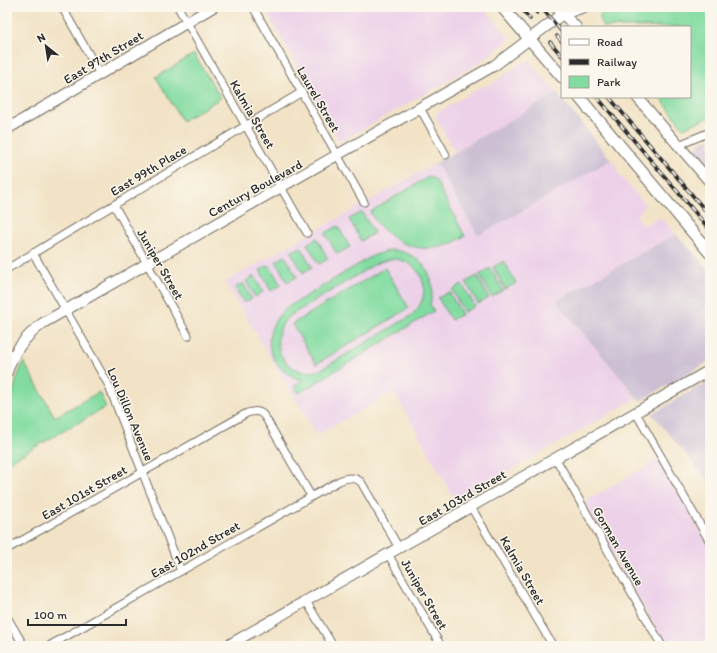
<svg xmlns="http://www.w3.org/2000/svg" width="717" height="653" viewBox="0 0 717 653" font-family="Itim,sans-serif">
	<style>
		.built { fill: #edd1e9 }
		.industrial { fill: #ccbfd4 }
		.green { fill: #82dca1; stroke: #568466; fill-rule: evenodd }
		.lines { fill: none; stroke-linecap: round; stroke-linejoin: round }
		.street-casing { stroke: #716b61; stroke-width: 9 }
		.secondary-casing { stroke: #716b61; stroke-width: 12 }
		.primary-casing { stroke: #716b61; stroke-width: 13 }
		.street { stroke: #fff; stroke-width: 7 }
		.secondary { stroke: #fff; stroke-width: 10 }
		.primary { stroke: #fff; stroke-width: 11 }
		.rail-casing { stroke: #2b2b2b; stroke-width: 3.5 }
		.rail { stroke: #fbf7ec; stroke-width: 2; stroke-dasharray: 6; stroke-linecap: butt }
		.secondary-bridge-casing { stroke: #716b61; stroke-width: 12; stroke-linecap: butt }
		.secondary-bridge { stroke: #fff; stroke-width: 10 }
		.labels { text-anchor: middle; stroke-width: 3; stroke-linejoin: round; paint-order: stroke }
		.street-label { font-size: 13px; fill: #2b2b2b; stroke: #fbf7ec }
	</style>
	<rect width="100%" height="100%" fill="#fbf7ec"/>
	<filter id="ink" filterUnits="userSpaceOnUse"><feTurbulence type="fractalNoise" baseFrequency=".025" numOctaves="2"/><feDisplacementMap in="SourceGraphic" scale="8" xChannelSelector="R" yChannelSelector="G"/><feConvolveMatrix kernelMatrix="1 2 1 2 8 2 1 2 1" color-interpolation-filters="sRGB"/></filter>
	<filter id="wash" filterUnits="userSpaceOnUse"><feTurbulence type="fractalNoise" baseFrequency=".012" numOctaves="4" result="noise"/><feDisplacementMap in="SourceGraphic" scale="16" xChannelSelector="R" yChannelSelector="G"/><feGaussianBlur stdDeviation="0.9" result="paint"/><feColorMatrix in="noise" values="0 0 0 0 0 0 0 0 0 0 0 0 0 0 0 0 0 1.4 0 .05"/><feComposite in="paint" operator="in"/></filter>
	<g filter="url(#wash)">
		<rect width="100%" height="100%" fill="#f2e3c6"/>
		<g class="built">
			<polygon points="264,7 483,7 508,36 507,42 476,65 340,142"/>
			<polygon points="524,61 530,61 557,93 455,152 436,118 437,113 479,88 492,84"/>
			<polygon points="611,160 617,167 618,173 644,203 644,207 637,216 643,226 656,219 661,218 676,234 556,301 637,398 456,501 394,392 317,435 225,282 436,163 477,234 480,234"/>
			<polygon points="659,459 710,548 710,646 666,646 583,503"/>
		</g>
		<g class="industrial">
			<polygon points="557,93 611,160 481,234 477,234 436,163"/>
			<polygon points="710,138 710,169 697,154 697,151 700,142"/>
			<polygon points="676,234 710,271 710,361 640,401 556,301"/>
			<polygon points="710,380 710,483 652,414"/>
		</g>
		<g class="green">
			<path d="M606,7H710V117L683,128L660,97H690V27H603C598,20 599,11 606,7Z"/>
			<polygon points="194,54 221,98 182,121 156,77"/>
			<path d="M428,177L435,179L465,236C457,241 449,245 440,247C410,253 384,237 370,212Z"/>
			<polygon points="362,212 374,233 361,241 349,219"/>
			<polygon points="338,226 350,247 337,254 325,233"/>
			<polygon points="317,238 328,259 319,264 307,244"/>
			<polygon points="301,247 312,267 303,273 291,252"/>
			<path d="M390,250C420,251 439,275 430,304L434,311L299,393L294,386L303,380C266,371 257,330 288,307L372,256ZM391,259C424,259 436,297 409,317L320,370C286,380 264,343 288,317L377,263Z"/>
			<polygon points="285,256 297,277 287,282 276,261"/>
			<polygon points="504,261 516,283 505,289 493,267"/>
			<polygon points="269,265 281,285 271,291 260,270"/>
			<polygon points="385,268 409,308 316,364 292,324"/>
			<polygon points="490,268 503,290 492,297 479,275"/>
			<polygon points="254,276 263,292 255,297 246,281"/>
			<polygon points="477,276 489,298 478,304 466,282"/>
			<polygon points="243,283 252,299 244,303 235,288"/>
			<polygon points="462,284 475,306 464,312 452,290"/>
			<polygon points="449,292 462,314 451,320 438,298"/>
			<path d="M24,362L55,417L99,392L106,407L7,463C7,434 9,388 24,362Z"/>
		</g>
	</g>
	<g filter="url(#ink)">
		<g class="lines">
			<g class="street-casing">
				<g id="street">
					<polyline points="62,7 100,74"/>
					<polyline points="178,7 307,233"/>
					<polyline points="253,7 364,202"/>
					<polyline points="420,108 446,155"/>
					<polyline points="679,145 710,132"/>
					<polyline points="114,205 188,336"/>
					<polyline points="33,253 108,384 181,571"/>
					<polyline points="7,269 302,92"/>
					<polyline points="636,413 710,542"/>
					<polyline points="556,459 662,646"/>
					<polyline points="471,507 553,646"/>
					<path d="M7,549L247,413C255,411 260,410 265,417L311,496"/>
					<polyline points="388,554 441,646"/>
					<polyline points="306,601 333,646"/>
					<polyline points="7,617 24,646"/>
					<path d="M49,646L339,481C347,477 354,476 361,482L399,548"/>
				</g>
			</g>
			<g class="secondary-casing">
				<g id="secondary">
					<polyline points="556,7 576,27"/>
					<polyline points="563,14 584,7"/>
					<polyline points="548,25 563,14 569,7"/>
					<polyline points="637,97 710,182"/>
					<polyline points="7,129 213,7"/>
					<path d="M7,372C13,351 26,336 43,323L458,86L495,65L536,34"/>
					<polyline points="227,646 710,370"/>
				</g>
			</g>
			<g class="primary-casing">
				<g id="primary">
					<polyline points="502,7 562,77"/>
					<polyline points="579,97 710,253"/>
				</g>
			</g>
			<use href="#street" class="street"/>
			<use href="#secondary" class="secondary"/>
			<use href="#primary" class="primary"/>
			<g class="rail-casing">
				<g id="rail">
					<polyline points="520,7 530,19"/>
					<polyline points="532,7 537,13"/>
					<polyline points="541,7 562,32"/>
					<polyline points="557,36 562,42"/>
					<polyline points="550,42 562,56"/>
					<polyline points="597,97 710,230"/>
					<polyline points="609,97 710,216"/>
				</g>
			</g>
			<use href="#rail" class="rail"/>
			<g class="secondary-bridge-casing">
				<polyline id="secondary-bridge" points="536,34 548,25"/>
			</g>
			<use href="#secondary-bridge" class="secondary-bridge"/>
		</g>
	</g>
	<g class="labels">
		<g class="street-label">
			<text transform="translate(103 57) rotate(-31)" y="5">East 97th Street</text>
			<text transform="translate(319 99) rotate(60)" y="5">Laurel Street</text>
			<text transform="translate(253 114) rotate(60)" y="5">Kalmia Street</text>
			<text transform="translate(148 170) rotate(-31)" y="5">East 99th Place</text>
			<text transform="translate(255 188) rotate(-29)" y="5">Century Boulevard</text>
			<text transform="translate(161 264) rotate(60)" y="5">Juniper Street</text>
			<text transform="translate(131 414) rotate(67)" y="5">Lou Dillon Avenue</text>
			<text transform="translate(84 492) rotate(-30)" y="5">East 101st Street</text>
			<text transform="translate(462 497) rotate(-30)" y="5">East 103rd Street</text>
			<text transform="translate(619 546) rotate(60)" y="5">Gorman Avenue</text>
			<text transform="translate(195 549) rotate(-30)" y="5">East 102nd Street</text>
			<text transform="translate(523 570) rotate(60)" y="5">Kalmia Street</text>
			<text transform="translate(425 594) rotate(60)" y="5">Juniper Street</text>
		</g>
	</g>
	<rect width="717" height="653" fill="none" stroke="#fbf7ec" stroke-width="24"/>
	<rect x="561" y="26" width="130" height="72" fill="#fbf7ec" stroke="#a8a59f"/>
	<rect x="569" y="39" width="20" height="6" fill="#ffffff" stroke="#a8a59f"/>
	<text x="597" y="46" font-size="12" fill="#2b2b2b">Road</text>
	<rect x="569" y="59" width="20" height="6" fill="#2b2b2b" stroke="#a8a59f"/>
	<text x="597" y="66" font-size="12" fill="#2b2b2b">Railway</text>
	<rect x="569" y="76" width="20" height="12" fill="#82dca1" stroke="#a8a59f"/>
	<text x="597" y="86" font-size="12" fill="#2b2b2b">Park</text>
	<g transform="translate(46 46) rotate(330)" stroke="#fbf7ec" stroke-width="3" paint-order="stroke">
	<path d="M0-3L7 15L0 10L-7 15Z" fill="#2b2b2b"/>
	<text y="-6" font-size="11" font-weight="bold" text-anchor="middle" fill="#2b2b2b">N</text>
	</g>
	<path d="M28 619v6h98v-6" fill="none" stroke="#2b2b2b" stroke-width="2"/>
	<text x="34" y="619" font-size="12" fill="#2b2b2b" stroke="#fbf7ec" stroke-width="3" paint-order="stroke">100 m</text>
</svg>
